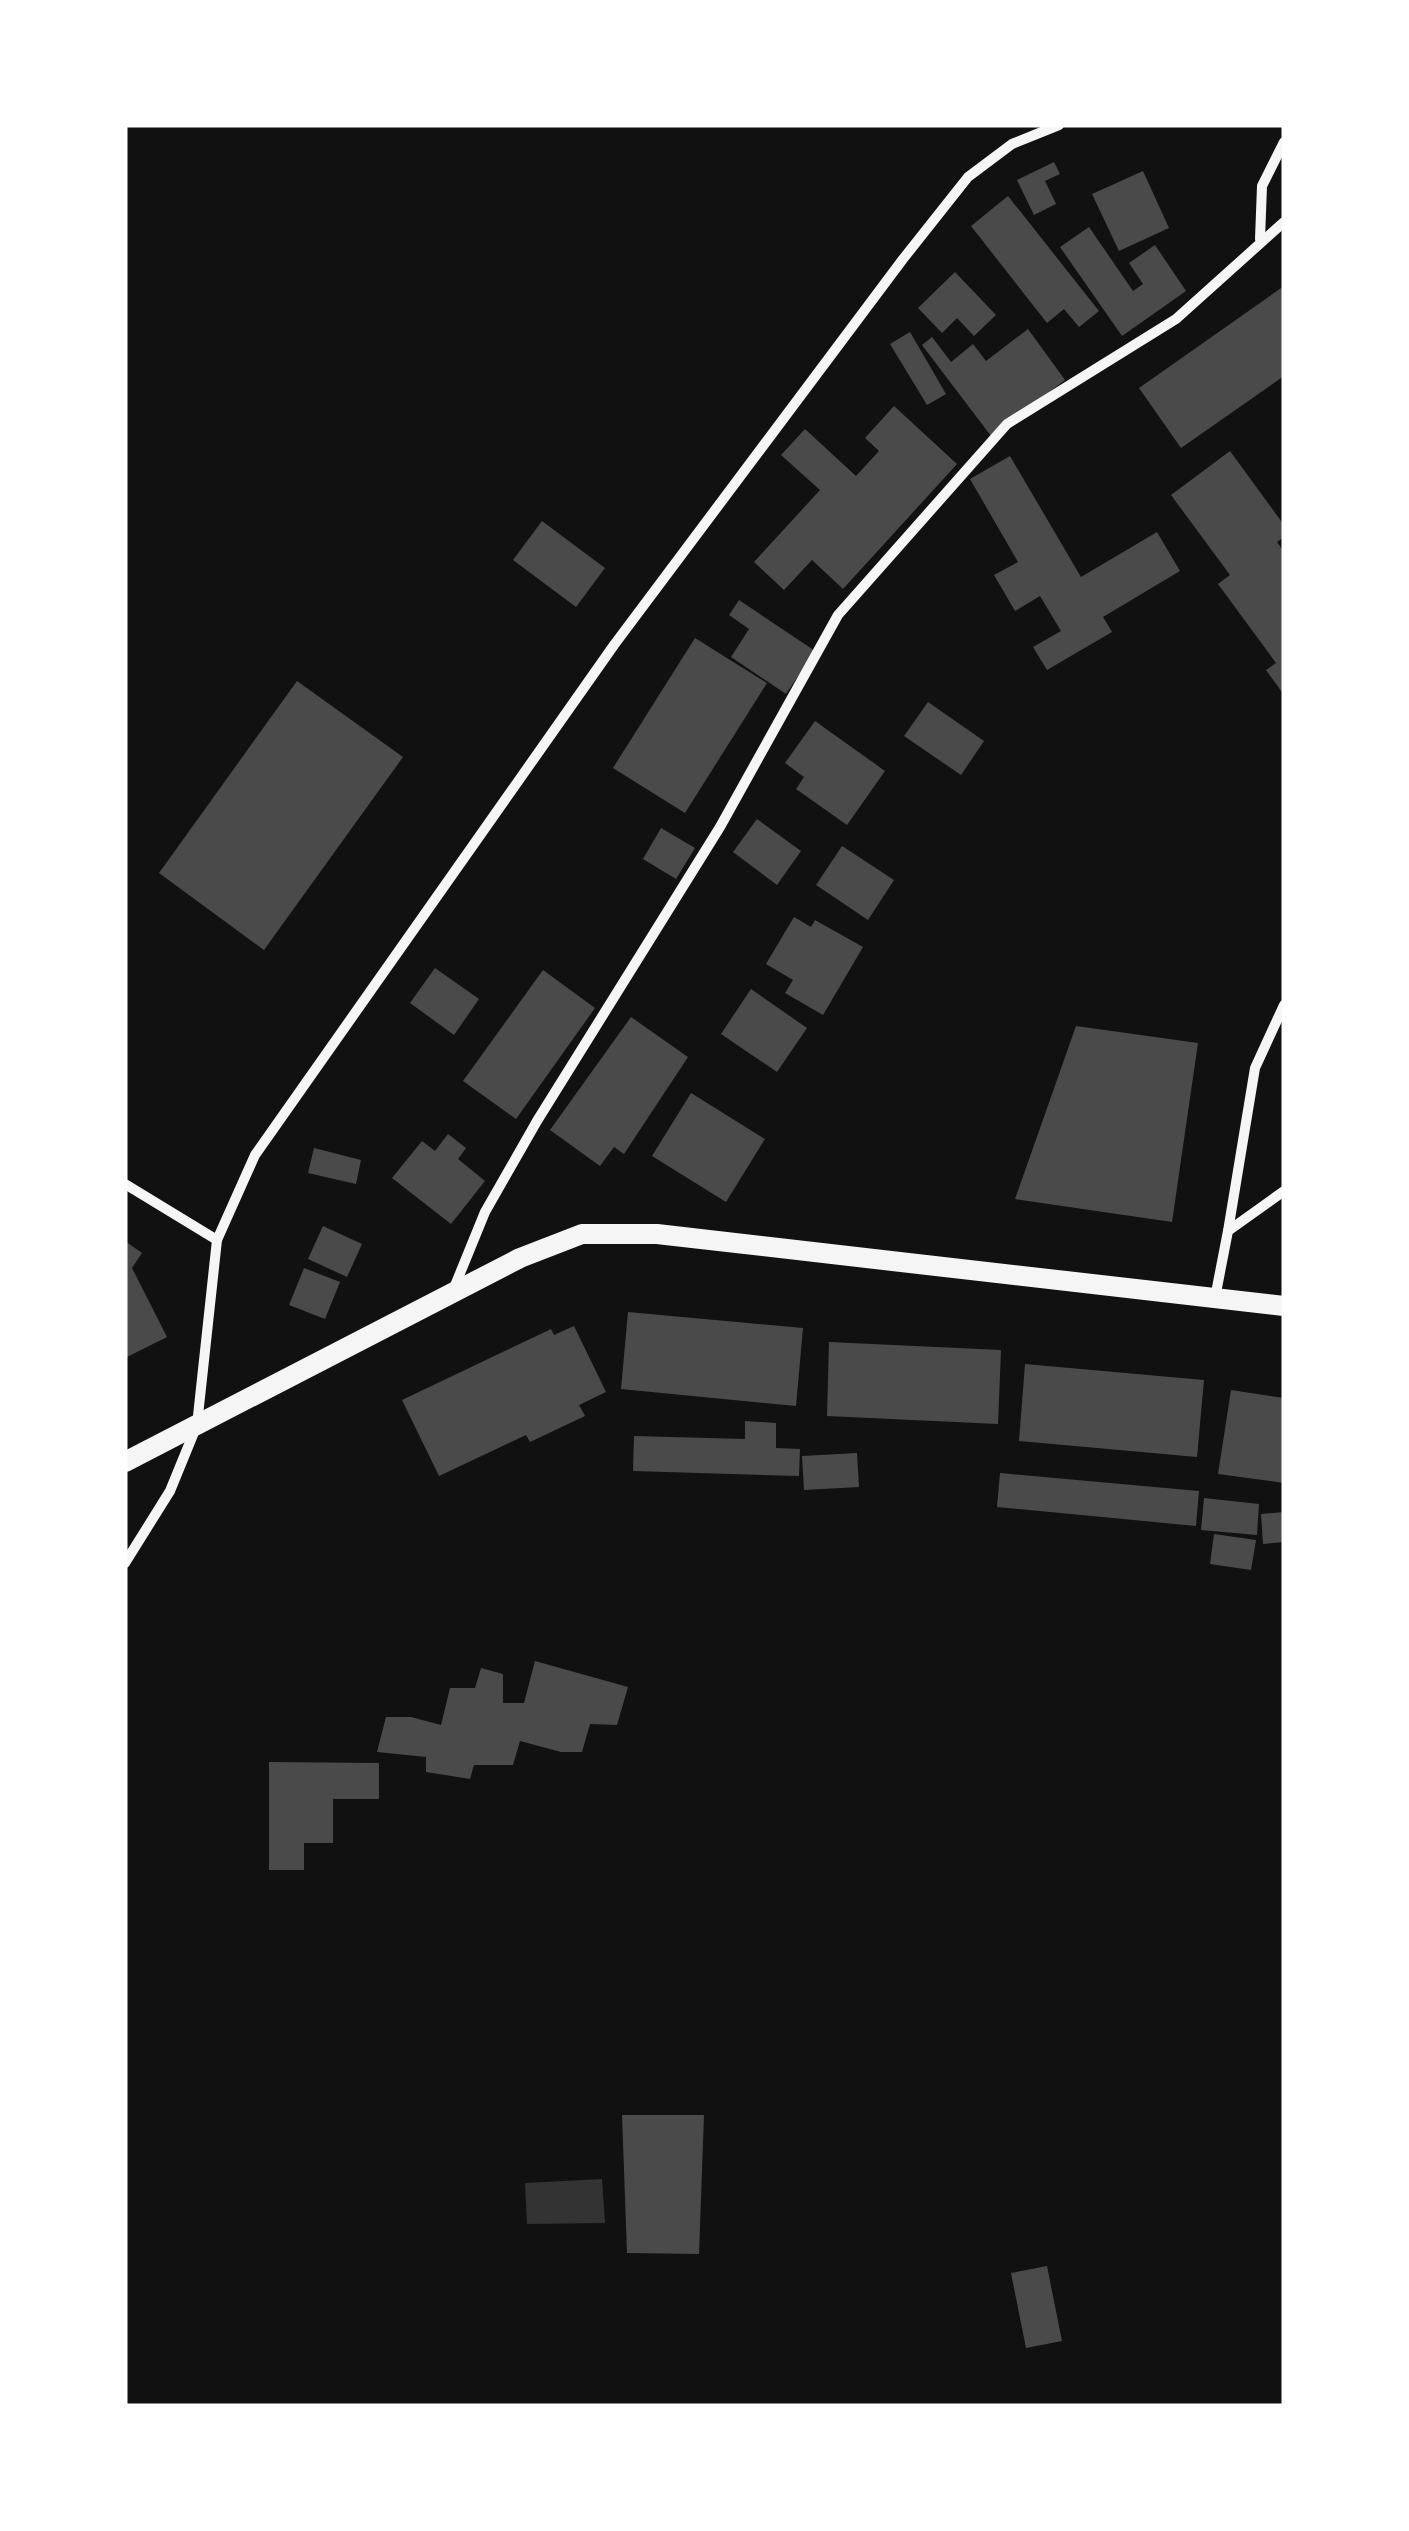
<svg xmlns="http://www.w3.org/2000/svg" width="1409" height="2531" viewBox="0 0 1409 2531" font-family="'Archivo Narrow',sans-serif">
	<style>
		.water { fill: #333 }
		.building { fill: #4a4a4a }
		.lines { fill: none; stroke-linecap: round; stroke-linejoin: round }
		.minor { stroke: #f5f5f5; stroke-width: 10 }
		.secondary { stroke: #f5f5f5; stroke-width: 20 }
	</style>
	<rect width="100%" height="100%" fill="#111"/>
	<polygon class="water" points="602,2179 605,2223 527,2224 525,2183"/>
	<g class="building">
		<polygon points="1054,162 1060,174 1045,181 1056,204 1034,215 1017,180"/>
		<polygon points="1143,171 1169,228 1119,251 1092,194"/>
		<polygon points="1008,196 1099,311 1079,327 1064,309 1047,323 971,226"/>
		<polygon points="1089,227 1133,291 1143,284 1129,263 1155,245 1186,291 1122,336 1060,247"/>
		<polygon points="955,272 996,315 974,336 957,318 942,333 918,308"/>
		<polygon points="1284,286 1284,376 1181,448 1139,388"/>
		<polygon points="1028,329 1065,380 991,436 922,345 932,337 951,362 973,344 986,361"/>
		<polygon points="910,332 946,394 927,405 890,344"/>
		<polygon points="894,406 957,464 843,589 812,560 784,590 754,562 820,490 781,455 805,429 856,476 879,451 865,438"/>
		<polygon points="1230,451 1284,525 1284,537 1277,542 1284,552 1284,695 1266,670 1276,663 1218,584 1230,575 1171,495"/>
		<polygon points="1010,456 1081,577 1157,532 1180,571 1103,617 1112,632 1047,670 1033,647 1061,631 1040,596 1015,611 994,575 1018,562 970,479"/>
		<polygon points="542,521 605,568 576,607 513,560"/>
		<polygon points="739,600 815,651 786,694 731,657 749,629 729,615"/>
		<polygon points="695,638 767,683 685,813 613,768"/>
		<polygon points="297,681 403,757 264,950 159,873"/>
		<polygon points="928,702 984,741 961,775 904,736"/>
		<polygon points="815,721 885,771 847,825 796,789 804,777 785,763"/>
		<polygon points="757,819 801,851 777,885 733,852"/>
		<polygon points="661,828 695,848 676,879 643,859"/>
		<polygon points="842,846 894,880 868,920 816,885"/>
		<polygon points="794,917 811,927 815,920 863,947 823,1015 785,993 793,980 766,964"/>
		<polygon points="435,968 479,999 454,1035 410,1003"/>
		<polygon points="543,970 595,1008 516,1119 463,1081"/>
		<polygon points="751,989 807,1028 777,1072 721,1034"/>
		<polygon points="631,1017 688,1057 624,1154 614,1147 600,1166 550,1130"/>
		<polygon points="1076,1026 1198,1043 1172,1222 1015,1199"/>
		<polygon points="691,1093 765,1139 726,1202 652,1156"/>
		<polygon points="448,1134 466,1148 458,1159 485,1181 451,1224 392,1178 422,1141 435,1151"/>
		<polygon points="314,1148 361,1160 356,1184 308,1173"/>
		<polygon points="323,1226 362,1244 347,1277 308,1259"/>
		<polygon points="125,1241 142,1253 132,1268 167,1337 125,1358"/>
		<polygon points="304,1268 340,1282 325,1319 289,1305"/>
		<polygon points="628,1312 803,1328 796,1406 621,1389"/>
		<polygon points="574,1326 606,1392 579,1405 585,1416 530,1442 526,1435 439,1476 402,1400 551,1329 554,1335"/>
		<polygon points="829,1342 1001,1350 998,1424 827,1416"/>
		<polygon points="1025,1364 1204,1380 1197,1457 1019,1441"/>
		<polygon points="1231,1390 1284,1398 1284,1483 1218,1474"/>
		<polygon points="745,1421 776,1423 776,1448 800,1449 799,1476 633,1471 634,1436 745,1439"/>
		<polygon points="857,1453 859,1487 804,1490 802,1456"/>
		<polygon points="1000,1473 1199,1491 1196,1526 997,1507"/>
		<polygon points="1204,1498 1259,1504 1257,1535 1201,1530"/>
		<polygon points="1284,1512 1284,1542 1263,1544 1261,1514"/>
		<polygon points="1214,1534 1256,1540 1251,1570 1210,1564"/>
		<polygon points="535,1661 628,1687 617,1725 590,1724 582,1752 561,1752 520,1741 513,1765 474,1765 470,1779 426,1772 426,1757 377,1752 386,1717 411,1717 441,1725 450,1688 475,1688 481,1668 503,1674 503,1703 524,1703"/>
		<polygon points="269,1762 379,1763 379,1799 333,1799 333,1843 304,1843 304,1870 269,1870"/>
		<polygon points="622,2115 704,2115 699,2254 627,2253"/>
		<polygon points="1047,2266 1062,2341 1026,2348 1011,2273"/>
	</g>
	<g class="lines">
		<g class="minor">
			<polyline points="1260,239 1262,186 1284,142"/>
			<polyline points="125,1184 217,1240"/>
			<polyline points="1228,1231 1255,1068 1284,1005"/>
			<polyline points="454,1288 485,1212 537,1121 720,827 838,615 1007,424 1176,319 1284,222"/>
			<polyline points="1215,1298 1228,1231 1284,1191"/>
			<polyline points="125,1563 170,1491 197,1425 217,1240 255,1155 614,645 903,259 968,177 1012,144 1059,125"/>
		</g>
		<polyline class="secondary" points="125,1462 520,1258 582,1234 657,1234 1284,1306"/>
	</g>
	<rect width="1409" height="2531" fill="none" stroke="#ffffff" stroke-width="255"/>
</svg>
